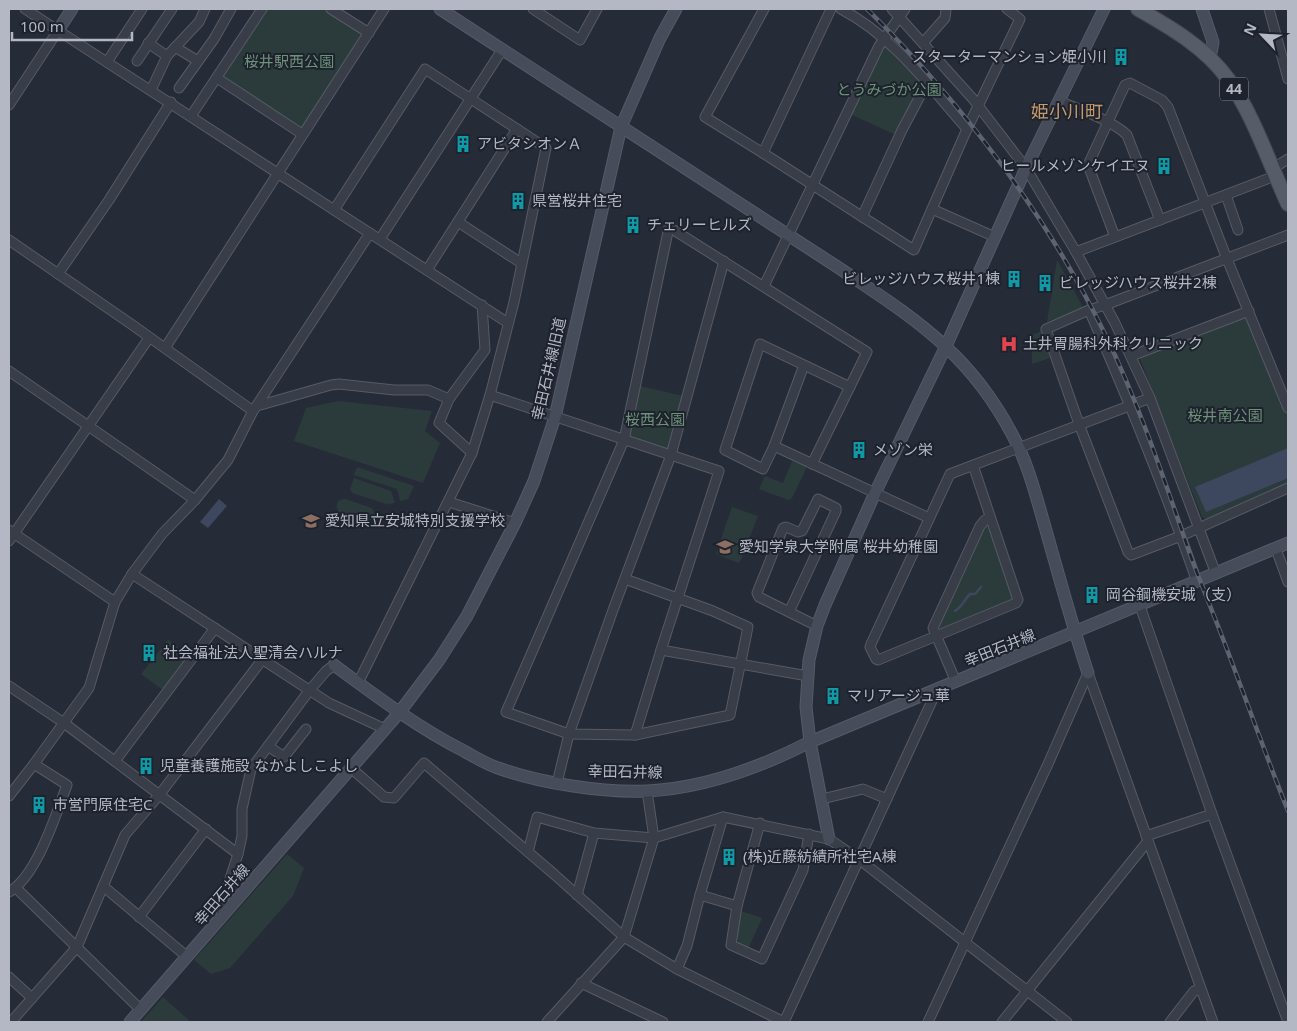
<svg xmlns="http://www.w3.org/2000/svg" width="1297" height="1031" viewBox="0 0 1297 1031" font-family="'Noto Sans','Noto Sans JP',sans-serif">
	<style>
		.green { fill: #2b3b3c }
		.water { fill: #3d485e }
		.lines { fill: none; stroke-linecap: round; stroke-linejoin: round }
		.stream { stroke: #3d485e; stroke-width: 2.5 }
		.street-casing { stroke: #565b66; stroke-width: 11 }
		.secondary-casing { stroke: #565b66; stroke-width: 13 }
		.primary-casing { stroke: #414651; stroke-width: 16 }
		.street { stroke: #383d48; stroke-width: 9 }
		.secondary { stroke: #474c5a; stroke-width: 11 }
		.primary { stroke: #565c68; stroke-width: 14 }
		.rail-casing { stroke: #5d6370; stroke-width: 4.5 }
		.rail { stroke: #1d222d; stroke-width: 2.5; stroke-dasharray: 8; stroke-linecap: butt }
		.labels { text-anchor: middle; stroke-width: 4; stroke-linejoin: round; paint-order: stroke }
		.shield { fill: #1d222d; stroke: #868b97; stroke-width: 1 }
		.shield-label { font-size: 14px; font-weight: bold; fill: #b3b8c4 }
		.poi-label { font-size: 15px; fill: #b3b8c4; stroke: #1d222d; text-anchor: start }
		.park-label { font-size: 15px; fill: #6d9279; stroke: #1d222d }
		.street-label { font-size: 15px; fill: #b3b8c4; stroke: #1d222d }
		.quarter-label { font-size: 18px; fill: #c59b6d; stroke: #1d222d }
	</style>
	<rect width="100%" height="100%" fill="#252b37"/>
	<g class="green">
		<polygon points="266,9 324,9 362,34 362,38 304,128 299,129 223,80 224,74"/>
		<polygon points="884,42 921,79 921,83 896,135 850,114"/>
		<polygon points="1057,260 1083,307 1082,309 1047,322"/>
		<polygon points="1244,316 1249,318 1288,416 1288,485 1206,519 1202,517 1140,359 1141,355"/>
		<polygon points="1041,331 1050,358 1032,364 1032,335"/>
		<polygon points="639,386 684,396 671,447 666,451 627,439"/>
		<polygon points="338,401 432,411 425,431 440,443 423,483 294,441 306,408"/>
		<polygon points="792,461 807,467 792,498 788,500 759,489 765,476 783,483"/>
		<polygon points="357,467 414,486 408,499 400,501 397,489 354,475"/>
		<polygon points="354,478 391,491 395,503 386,504 352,493 350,489"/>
		<path d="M345,499L372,508L375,514L374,519L368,521L339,512C334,506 337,499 345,499Z"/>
		<polygon points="732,507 758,516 741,560 738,563 716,554"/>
		<polygon points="984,526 990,527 1014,595 1012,600 942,630 937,624"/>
		<polygon points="168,640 189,656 163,690 141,674"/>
		<polygon points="287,854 304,868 293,896 230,968 211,974 194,960"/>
		<polygon points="741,911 762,918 748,949 737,944 739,940 735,939"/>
		<polygon points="163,997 191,1022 141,1022"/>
	</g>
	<g class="water">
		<polygon points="1288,448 1288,478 1206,512 1195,487"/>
		<polygon points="219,499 227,506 208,528 200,522"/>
	</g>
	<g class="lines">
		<path class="stream" d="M955,611C963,606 964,600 970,594H975L981,587"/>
		<g class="street-casing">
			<g id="street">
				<polyline points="25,9 508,323"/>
				<polyline points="331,9 369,33"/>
				<polyline points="533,9 580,40 597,9"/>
				<path d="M831,9L763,153L914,250L967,129C929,86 893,36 841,9"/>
				<polyline points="892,9 973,99 1026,168 1076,252 1115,323 1150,398 1216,574"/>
				<polyline points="1269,9 1288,79"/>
				<polyline points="148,43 167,56"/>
				<polyline points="923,43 945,18 946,9"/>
				<polyline points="175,47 198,61"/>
				<polyline points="137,61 172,9"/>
				<polyline points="107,62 142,9"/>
				<polyline points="217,78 302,134"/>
				<polyline points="179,88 214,39 231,9"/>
				<polyline points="151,90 167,56 199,22 205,9"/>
				<path d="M1059,101C1079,109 1113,121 1127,135L1160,220"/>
				<polyline points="9,105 59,29"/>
				<polyline points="191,116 262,9"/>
				<polyline points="967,129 1020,19 1007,9"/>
				<polyline points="763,153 705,117 764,9"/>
				<polyline points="1272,169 1288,159"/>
				<polyline points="1226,195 1238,230"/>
				<polyline points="932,209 995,237"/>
				<polyline points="334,210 425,69 546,148 514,302 490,395"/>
				<polyline points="862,217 902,130 927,83"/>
				<polyline points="458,222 521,263"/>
				<polyline points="1115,237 1088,165 1125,85 1130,83 1162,100 1168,107 1227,259 1288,408"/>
				<polyline points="380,239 502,50"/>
				<polyline points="9,240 131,324 253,411"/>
				<polyline points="1076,252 1275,176"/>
				<polyline points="427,270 517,129"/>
				<polyline points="58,274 109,200 171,102"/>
				<polyline points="764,286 879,46 905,9"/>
				<polyline points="1089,310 1105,305 1288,235"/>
				<polyline points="165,348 384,9"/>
				<polyline points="1131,356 1249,311"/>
				<polyline points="804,365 774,446 763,469 725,450 760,344 850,387"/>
				<polyline points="9,371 195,500"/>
				<polyline points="257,406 331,385 339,384 394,390 428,390 449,399"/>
				<polyline points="774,446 929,518"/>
				<polyline points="472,453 490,395 719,471 661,650 808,676"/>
				<polyline points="973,465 1018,600 1016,603 878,660 876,659 870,647 871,644 950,474 1150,398"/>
				<polyline points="449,502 515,523"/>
				<polyline points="9,530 115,602"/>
				<polyline points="9,541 149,338"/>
				<polyline points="1276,549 1288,582"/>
				<polyline points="132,574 329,703 385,729"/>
				<polyline points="625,579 713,611 748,627 730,715 635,735 569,734 506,712 624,440 669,227 867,352 812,464"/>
				<path d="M1197,582C1165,489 1128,399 1089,310L1046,329L1079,424L1128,552L1131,555L1181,536L1288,488"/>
				<polyline points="1140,606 1212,814 1288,1022"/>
				<polyline points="789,612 836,511 836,508 818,499 802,531 798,532 786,527 783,528 757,593 759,597 817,626"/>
				<polyline points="1088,673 1213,1022"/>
				<polyline points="956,682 933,628 980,526 985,520 990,518"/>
				<polyline points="358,683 472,453 439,423 449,399 485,350 482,305"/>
				<polyline points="9,686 64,723 238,854"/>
				<polyline points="635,735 661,650"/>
				<polyline points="268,746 284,757 306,729"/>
				<polyline points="115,761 215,628"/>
				<polyline points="351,768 384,797 394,798 424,763 555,875 624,937 677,969 784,1022"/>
				<polyline points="557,783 569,734 613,610 671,455 724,261"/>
				<polyline points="9,796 34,764 89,688 115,602 132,574 162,534 195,500 228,460 253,411 370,233"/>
				<polyline points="822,799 863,789 887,799"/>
				<polyline points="760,823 737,906 731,945 762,959 803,870 809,834"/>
				<polyline points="1146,836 1212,814"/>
				<polyline points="528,852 537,817 594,833 654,838 723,817 829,839 860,860 1067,1022"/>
				<polyline points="103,886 185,955"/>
				<polyline points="16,888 141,1010"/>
				<path d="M9,892C37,876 56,814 67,785L34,764"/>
				<polyline points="577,895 594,833"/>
				<polyline points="700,895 737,906"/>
				<polyline points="139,917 206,829"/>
				<polyline points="221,919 222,904 238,854 242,836 242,809 251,769 309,691 326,671 334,665"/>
				<polyline points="677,969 687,946 700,895 723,817"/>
				<polyline points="9,977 32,998"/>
				<polyline points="581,983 663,1022"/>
				<polyline points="11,1022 77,947 125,835 160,794 262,660"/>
				<polyline points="547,1022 624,937 654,838 647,791"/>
				<polyline points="784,1022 937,690"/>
				<polyline points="928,1022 1048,764 1088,673"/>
				<polyline points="1002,1022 1148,841"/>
				<polyline points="1170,1022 1194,991 1201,989"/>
			</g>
		</g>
		<g class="secondary-casing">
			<g id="secondary">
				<path d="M440,9L836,266C873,291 913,316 946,347C972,371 995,402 1012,434C1028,463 1036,496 1045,527C1059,576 1072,625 1088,673"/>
				<polyline points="1202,9 1213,42 1210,59"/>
				<polyline points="59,29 72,9"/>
				<path d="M334,665C376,696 417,727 464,751C475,757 486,764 498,768C540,783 602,793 648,791C703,788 761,767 810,742L1288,543"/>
				<polyline points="829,839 810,742 806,707 809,660 817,626 825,605 875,493 946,346 1026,168 1104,9"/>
				<polyline points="130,1022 399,713 439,660 467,616 515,523 534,481 555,417 621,127 660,38 676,9"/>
			</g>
		</g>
		<g class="primary-casing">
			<path id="primary" d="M1138,9C1170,27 1206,48 1228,79C1253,114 1270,165 1288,204"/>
		</g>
		<use href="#street" class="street"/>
		<use href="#secondary" class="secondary"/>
		<use href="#primary" class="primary"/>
		<g class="rail-casing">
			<path id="rail" d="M867,9C962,103 1046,214 1105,334C1140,406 1165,482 1191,557C1203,589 1216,620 1228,652C1248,705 1267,758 1288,811"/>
		</g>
		<use href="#rail" class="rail"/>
	</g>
	<defs>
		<g id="building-bare" transform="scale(1.35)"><path d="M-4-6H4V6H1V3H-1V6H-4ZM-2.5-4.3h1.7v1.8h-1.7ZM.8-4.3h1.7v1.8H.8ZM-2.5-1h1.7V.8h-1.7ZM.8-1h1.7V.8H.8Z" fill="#0f9aa8" stroke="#1d222d" stroke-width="2.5" paint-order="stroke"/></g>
		<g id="hospital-bare" transform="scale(1.35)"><path d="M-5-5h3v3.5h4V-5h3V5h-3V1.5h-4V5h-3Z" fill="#e0444e" stroke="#1d222d" stroke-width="2.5" paint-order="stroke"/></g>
		<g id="school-bare" transform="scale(1.35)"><path d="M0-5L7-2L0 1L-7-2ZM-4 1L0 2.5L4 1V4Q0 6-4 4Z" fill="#8d6e63" stroke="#1d222d" stroke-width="2.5" paint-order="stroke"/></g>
	</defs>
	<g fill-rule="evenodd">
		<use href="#building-bare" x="1121" y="57"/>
		<use href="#building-bare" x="463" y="144"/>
		<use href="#building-bare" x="1164" y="166"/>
		<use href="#building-bare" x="518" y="201"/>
		<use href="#building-bare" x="633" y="225"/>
		<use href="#building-bare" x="1014" y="279"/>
		<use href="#building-bare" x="1045" y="283"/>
		<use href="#hospital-bare" x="1009" y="344"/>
		<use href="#building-bare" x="859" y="450"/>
		<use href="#school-bare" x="311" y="521"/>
		<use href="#school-bare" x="725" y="547"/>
		<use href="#building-bare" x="1092" y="595"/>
		<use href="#building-bare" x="149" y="653"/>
		<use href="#building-bare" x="833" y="696"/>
		<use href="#building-bare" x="146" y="766"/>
		<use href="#building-bare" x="39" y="805"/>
		<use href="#building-bare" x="729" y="857"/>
	</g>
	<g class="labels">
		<rect class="shield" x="1220" y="77.5" width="28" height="23" rx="4"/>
		<g class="shield-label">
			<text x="1234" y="94">44</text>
		</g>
		<g class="poi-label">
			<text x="1107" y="62" text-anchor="end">スターターマンション姫小川</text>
			<text x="477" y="149">アビタシオンＡ</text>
			<text x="1150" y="171" text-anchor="end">ヒールメゾンケイエヌ</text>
			<text x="532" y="206">県営桜井住宅</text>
			<text x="647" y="230">チェリーヒルズ</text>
			<text x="1000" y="284" text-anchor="end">ビレッジハウス桜井1棟</text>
			<text x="1059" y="288">ビレッジハウス桜井2棟</text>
			<text x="1023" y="349">土井胃腸科外科クリニック</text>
			<text x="873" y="455">メゾン栄</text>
			<text x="325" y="526">愛知県立安城特別支援学校</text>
			<text x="739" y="552">愛知学泉大学附属 桜井幼稚園</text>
			<text x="1106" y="600">岡谷鋼機安城（支）</text>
			<text x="163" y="658">社会福祉法人聖清会ハルナ</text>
			<text x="847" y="701">マリアージュ華</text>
			<text x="160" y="771">児童養護施設 なかよしこよし</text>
			<text x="53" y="810">市営門原住宅C</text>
			<text x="743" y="862">(株)近藤紡績所社宅A棟</text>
		</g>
		<g class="park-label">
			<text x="289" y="67">桜井駅西公園</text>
			<text x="889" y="95">とうみづか公園</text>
			<text x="1225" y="421">桜井南公園</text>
			<text x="655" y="425">桜西公園</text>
		</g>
		<g class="street-label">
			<text transform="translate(549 369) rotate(-77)" y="5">幸田石井線旧道</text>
			<text transform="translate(1000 648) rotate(-22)" y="5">幸田石井線</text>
			<text transform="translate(625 772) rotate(1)" y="5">幸田石井線</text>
			<text transform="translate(222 895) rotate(-49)" y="5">幸田石井線</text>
		</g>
		<g class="quarter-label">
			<text x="1067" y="118">姫小川町</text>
		</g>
	</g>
	<rect width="1297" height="1031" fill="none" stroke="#b3b8c4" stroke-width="20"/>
	<g transform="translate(1262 35) rotate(295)" stroke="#1d222d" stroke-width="4" paint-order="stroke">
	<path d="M0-4L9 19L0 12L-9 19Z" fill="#b3b8c4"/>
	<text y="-8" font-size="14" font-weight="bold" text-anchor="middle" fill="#b3b8c4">N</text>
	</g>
	<path d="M12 32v8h120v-8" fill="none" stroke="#b3b8c4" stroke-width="2.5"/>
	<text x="20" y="32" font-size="15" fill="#b3b8c4" stroke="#1d222d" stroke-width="4" paint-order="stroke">100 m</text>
</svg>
